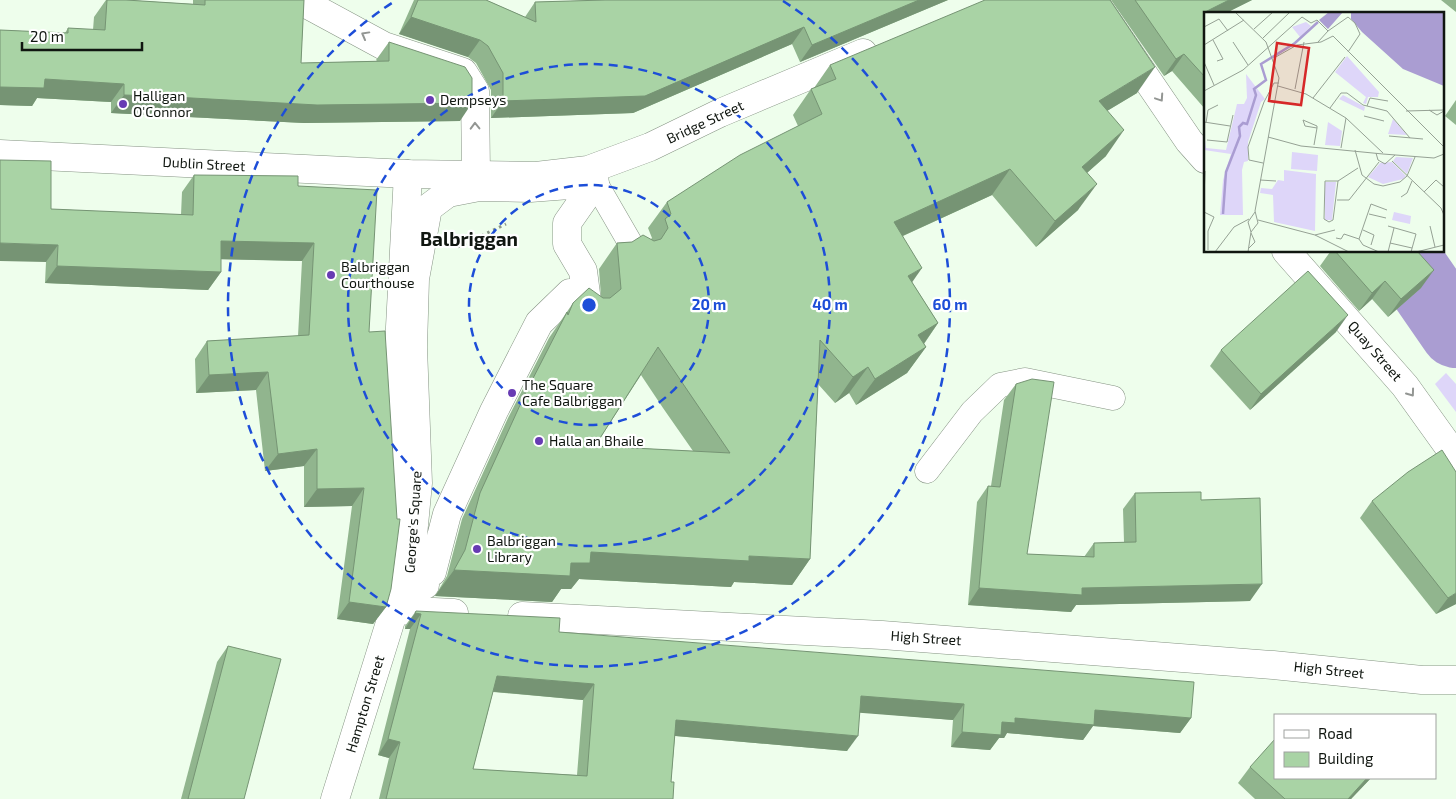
<svg xmlns="http://www.w3.org/2000/svg" width="1456" height="799" viewBox="0 0 1456 799" font-family="'Exo 2',sans-serif">
	<style>
		.green { fill: #ded6f9 }
		.lines { fill: none; stroke-linecap: round; stroke-linejoin: round }
		.river { stroke: #aa9dd2; stroke-width: 72 }
		.lane-casing { stroke: #859383; stroke-width: 25 }
		.street-casing { stroke: #859383; stroke-width: 29 }
		.secondary-casing { stroke: #859383; stroke-width: 29 }
		.path { stroke: #8b978a; stroke-width: 3; stroke-dasharray: 2.5 4; stroke-linecap: butt }
		.lane { stroke: #fff; stroke-width: 24 }
		.street { stroke: #fff; stroke-width: 28 }
		.secondary { stroke: #fff; stroke-width: 28 }
		.wall { fill: #91b58e; fill-rule: evenodd }
		.shaded-wall { fill: #769474 }
		.building { fill: #a9d3a5; stroke: #769474; fill-rule: evenodd }
		.oneway { stroke: #939693 }
		.ring { fill: none; stroke: #1d4ed8; stroke-width: 2.5; stroke-dasharray: 9 6 }
		.poi-dot { fill: #673bb3; stroke: #fff; stroke-width: 2 }
		.labels { text-anchor: middle; stroke-width: 4.5; stroke-linejoin: round; paint-order: stroke }
		.poi-label { font-size: 14px; fill: #101610; stroke: #fff; text-anchor: start }
		.street-label { font-size: 14px; fill: #101610; stroke: #fff }
		.district-label { font-size: 19px; font-weight: bold; fill: #101610; stroke: #fff }
		.inset-river { fill: none; stroke: #aa9dd2; stroke-width: 2.5 }
		.inset-road { fill: none; stroke: #95a194; stroke-width: 1 }
		.view { fill: #d62828; fill-opacity: 0.15; stroke: #d62828; stroke-width: 2.5 }
		.inset-edge { fill: none; stroke: #101610; stroke-width: 2.5 }
		.centre { fill: #1d4ed8; stroke: #fff; stroke-width: 2.5 }
		.ring-label { font-size: 15px; text-anchor: middle; font-weight: bold; fill: #1d4ed8; stroke: #fff; stroke-width: 4.5; stroke-linejoin: round; paint-order: stroke }
	</style>
	<rect width="100%" height="100%" fill="#eefeec"/>
	<polygon class="green" points="1446,373 1456,384 1456,412 1435,384"/>
	<g class="lines">
		<polyline class="river" points="1400,251 1456,332"/>
		<g class="lane-casing">
			<g id="lane">
				<polyline points="588,170 636,253"/>
				<polyline points="927,471 972,412 1000,385 1025,380 1113,398"/>
			</g>
		</g>
		<g class="street-casing">
			<g id="street">
				<polyline points="299,0 384,46 463,72 475,91 476,174"/>
				<polygon points="595,183 567,223 567,244 583,271 588,309 570,293 539,323 494,411 447,514 432,572 424,577 425,585 408,588 418,483 413,347 415,279 428,208 448,193 479,187 530,188"/>
				<polyline points="394,610 454,613"/>
				<polyline points="522,616 882,635 1273,665 1422,680 1456,680"/>
			</g>
		</g>
		<g class="secondary-casing">
			<g id="secondary">
				<polyline points="1093,0 1189,141 1205,159"/>
				<polyline points="0,154 408,174 536,176 588,170 650,147 720,113 863,53"/>
				<polyline points="1286,251 1405,386 1456,457"/>
				<polyline points="335,799 394,610 404,534 405,482 399,346 408,174"/>
			</g>
		</g>
		<polyline class="path" points="458,247 506,224"/>
		<use href="#lane" class="lane"/>
		<use href="#street" class="street"/>
		<use href="#secondary" class="secondary"/>
	</g>
	<g class="wall">
		<polygon points="106,0 126,0 193,4 193,0 304,0 301,63 377,61 376,60 389,42 460,121 304,123 111,113 111,102 37,98 32,106 0,105 0,30 65,33 68,28 93,30 94,17"/>
		<polygon points="414,0 486,0 525,17 535,2 605,0 948,0 800,62 792,44 633,113 491,118 491,90 476,63 468,57 399,34"/>
		<polygon points="1111,0 1252,0 1224,14 1205,14 1205,109 1172,71 1164,76"/>
		<polygon points="1441,0 1456,0 1456,12"/>
		<path d="M830,65L1137,93L1107,111L1106,156L1087,173L1078,210L1036,247L992,195L903,236L912,282L938,323L924,344L926,347L907,373L856,405L849,393L835,403L818,384L810,559L792,585L734,582L731,587L579,579L571,589H561L552,602L435,596L447,576L462,519L508,418L549,338L573,303L601,297L599,269L617,243L632,242L651,239L652,238L648,228L667,202L798,126L793,115L811,89L814,88ZM641,375L663,408L693,451L595,446Z"/>
		<polygon points="1456,100 1456,125 1445,116"/>
		<polygon points="194,175 298,186 369,332 386,607 373,624 337,619 352,506 304,507 304,466 265,471 256,390 196,393 195,359 207,341 298,336 302,261 221,259 221,272 208,290 45,283 46,262 51,209 181,215 182,192"/>
		<polygon points="1329,251 1417,251 1421,288 1388,317 1372,299 1359,311 1320,266 1330,252"/>
		<polygon points="1336,332 1250,410 1210,366 1221,350"/>
		<polygon points="1016,384 1027,554 1084,557 1094,543 1124,542 1123,509 1135,493 1201,500 1250,601 1076,605 1071,612 968,605 977,502 988,486 991,486 1004,400"/>
		<polygon points="1372,501 1456,604 1436,614 1360,518"/>
		<path d="M416,611L559,632L1191,718L1180,733L1093,726L1083,740L1007,733L1004,738H999L990,750L951,747L953,720L860,712L847,751L675,736L671,782L673,799H379L389,758L378,755L410,629H405V626ZM493,692L583,700L577,775L473,769Z"/>
		<polygon points="228,646 244,799 181,799 217,662"/>
		<polygon points="1250,767 1275,778 1371,778 1351,799 1255,799 1238,783"/>
	</g>
	<g class="shaded-wall">
		<polygon points="919,0 948,0 800,62 812,45"/>
		<polygon points="1229,0 1252,0 1224,14 1205,14 1205,12"/>
		<polygon points="411,17 480,40 468,57 399,34"/>
		<polygon points="804,27 792,44 633,113 491,118 503,101"/>
		<polygon points="1184,54 1172,71 1164,76 1176,59"/>
		<polygon points="1155,67 1137,93 1080,127 1099,101"/>
		<polygon points="45,79 124,84 111,102 37,98 32,106 0,105 0,87"/>
		<polygon points="124,95 472,103 460,121 304,123 111,113"/>
		<polygon points="1124,130 1106,156 1064,193 1082,167"/>
		<polygon points="1010,169 992,195 876,248 894,222"/>
		<polygon points="1097,184 1078,210 1036,247 1055,221"/>
		<polygon points="221,241 314,243 302,261 209,259"/>
		<polygon points="0,243 58,245 46,262 0,261"/>
		<polygon points="57,266 221,272 208,290 45,283"/>
		<polygon points="922,268 904,294 908,276"/>
		<polygon points="1434,270 1421,288 1388,317 1401,299"/>
		<polygon points="1385,281 1372,299 1359,311 1372,293"/>
		<polygon points="1348,315 1336,332 1250,410 1261,394"/>
		<polygon points="938,323 920,349 918,335"/>
		<polygon points="926,347 907,373 856,405 875,379"/>
		<polygon points="868,367 849,393 835,403 853,377"/>
		<polygon points="268,372 256,390 196,393 209,375"/>
		<polygon points="317,449 304,466 265,471 278,454"/>
		<polygon points="364,488 352,506 304,507 317,489"/>
		<polygon points="591,552 749,556 810,559 792,585 734,582 731,587 579,579 571,589 561,589 552,602 435,596 454,570 571,563"/>
		<polygon points="1262,584 1250,601 1076,605 1071,612 968,605 979,588 1082,588"/>
		<polygon points="1456,593 1456,604 1436,614 1448,598"/>
		<polygon points="349,602 386,607 373,624 337,619"/>
		<polygon points="415,613 421,614 410,629 405,629"/>
		<polygon points="497,676 594,684 583,700 486,691"/>
		<polygon points="861,696 964,704 953,720 850,712"/>
		<polygon points="1095,710 1191,718 1180,733 1093,726 1083,740 1007,733 1004,738 999,738 990,750 951,747 962,732 1002,722 1015,718"/>
		<polygon points="676,720 858,736 847,751 665,735"/>
		<polygon points="388,739 400,742 389,758 378,755"/>
		<polygon points="1367,778 1371,778 1351,799 1348,799"/>
	</g>
	<g class="building">
		<polygon points="107,0 126,0 205,5 205,0 304,0 301,63 389,61 389,42 465,67 472,78 472,103 317,105 156,96 124,95 124,84 45,79 44,88 0,87 0,30 68,33 68,28 105,30"/>
		<polygon points="418,0 486,0 536,22 535,2 605,0 919,0 812,45 804,27 645,96 503,101 503,73 488,46 480,40 411,17"/>
		<path d="M985,0H1110L1155,67L1099,101L1124,130L1082,167L1097,184L1055,221L1010,169L894,222L922,268L908,276L938,323L918,335L926,347L875,379L868,367L853,377L820,340L810,559L749,556V561L591,552L590,563H571L570,576L454,570L465,550L480,493L526,392L567,312L568,315L573,303L589,288L603,298H610L621,289L617,243L632,242L643,235L654,241L661,239L668,228L665,219L671,214L667,202L740,155L822,114L811,89L836,79L830,65ZM658,347L730,453L595,446Z"/>
		<polygon points="1135,0 1229,0 1205,12 1206,14 1205,14 1205,77 1184,54 1176,59"/>
		<polygon points="0,160 51,161 51,209 193,215 194,175 298,176 298,186 377,190 369,332 385,331 397,519 400,519 391,589 386,607 349,602 364,488 317,489 317,449 278,454 268,372 209,375 207,341 309,335 314,243 221,241 221,272 57,266 58,245 0,243"/>
		<polygon points="1335,251 1417,251 1434,270 1401,299 1385,281 1372,293"/>
		<polygon points="1308,271 1348,315 1261,394 1221,350"/>
		<polygon points="1032,379 1054,382 1027,554 1094,557 1094,543 1136,542 1135,493 1201,492 1201,500 1260,498 1262,584 1082,588 1082,595 979,588 988,486 1000,487 1016,384"/>
		<polygon points="1442,450 1456,472 1456,593 1448,598 1372,501 1408,472"/>
		<path d="M416,611L560,618L559,632L1194,682L1191,718L1095,710L1094,725L1015,718V723L1002,722L1001,735L962,732L964,704L861,696L858,736L676,720L671,782H674L673,799H386L400,742L388,739L421,614L415,613ZM497,676L594,684L587,776L473,769Z"/>
		<polygon points="228,646 281,659 244,799 188,799"/>
		<polygon points="1275,739 1275,778 1367,778 1348,799 1285,799 1250,767"/>
	</g>
	<defs><path id="oneway-chevron" d="M-2-3.5L2.5 0L-2 3.5" fill="none" stroke-width="1.6" stroke-linecap="round" stroke-linejoin="round" transform="scale(1.25)"/></defs>
	<g class="oneway">
		<use href="#oneway-chevron" transform="translate(365 35) rotate(-151)"/>
		<use href="#oneway-chevron" transform="translate(1160 98) rotate(56)"/>
		<use href="#oneway-chevron" transform="translate(475 126) rotate(-91)"/>
		<use href="#oneway-chevron" transform="translate(1411 393) rotate(54)"/>
	</g>
	<g class="ring">
		<circle cx="589" cy="305" r="120"/>
		<circle cx="589" cy="305" r="241"/>
		<path d="M783 1A361 361 0 1 1 395 1"/>
	</g>
	<g class="poi-dot">
		<circle cx="430" cy="100" r="5"/>
		<circle cx="123" cy="104" r="5"/>
		<circle cx="331" cy="275" r="5"/>
		<circle cx="512" cy="393" r="5"/>
		<circle cx="539" cy="441" r="5"/>
		<circle cx="477" cy="549" r="5"/>
	</g>
	<g class="labels">
		<g class="poi-label">
			<text x="133" y="101">Halligan<tspan x="133" dy="16">O'Connor</tspan></text>
			<text x="440" y="105">Dempseys</text>
			<text x="341" y="272">Balbriggan<tspan x="341" dy="16">Courthouse</tspan></text>
			<text x="522" y="390">The Square<tspan x="522" dy="16">Cafe Balbriggan</tspan></text>
			<text x="549" y="446">Halla an Bhaile</text>
			<text x="487" y="546">Balbriggan<tspan x="487" dy="16">Library</tspan></text>
		</g>
		<g class="street-label">
			<text transform="translate(705 122) rotate(-25)" y="5">Bridge Street</text>
			<text transform="translate(204 164) rotate(3)" y="5">Dublin Street</text>
			<text transform="translate(1375 351) rotate(49)" y="5">Quay Street</text>
			<text transform="translate(413 522) rotate(-86)" y="5">George's Square</text>
			<text transform="translate(926 638) rotate(4)" y="5">High Street</text>
			<text transform="translate(1329 670) rotate(6)" y="5">High Street</text>
			<text transform="translate(365 704) rotate(-73)" y="5">Hampton Street</text>
		</g>
		<g class="district-label">
			<text x="469" y="246">Balbriggan</text>
		</g>
	</g>
	<g transform="translate(1204 12)">
		<rect width="240" height="240" fill="#eefeec"/>
		<path d="M102,10L107,14L96,25L88,15ZM143,44L175,80L174,85H164L162,92L159,91L162,85L131,60ZM42,62L61,87L57,90L44,130V149L40,150L38,158L39,203H16L19,168L27,142L0,138V120L2,136L22,138L33,92H40L43,86ZM139,83L161,95L160,99L135,87ZM189,107L203,123L184,122ZM124,110L138,119L136,134L121,133ZM88,140L114,143L113,159L87,157ZM192,145L209,146L203,162L189,149ZM188,150L202,164L199,167L179,172L164,165L176,151ZM80,158L112,162L111,219L70,210L69,183L56,181L57,176L68,177L74,168L80,169ZM121,170H132L128,208H121ZM190,200L207,204L206,212L188,208Z" fill="#ded6f9"/>
		<path d="M125,0H139L124,17L115,8ZM147,0H240V74L199,57L158,20L147,7Z" fill="#aa9dd2"/>
		<path class="inset-river" d="M19,202L22,160L36,124L35,115L39,111L43,112L52,83L50,77L62,68L57,52L91,31L114,10"/>
		<path class="inset-road" d="M31,0L62,30L75,66L51,199L54,211L47,220M98,5L107,11L113,8L124,19L114,30M0,15L15,7L24,19M50,17L69,0M124,19L144,5L151,11L156,22L144,40M59,26L86,0M9,28L19,47L13,49M29,30L44,53M0,33L40,8M70,46L93,33L117,30L129,24L240,135M0,50L10,73M74,74L102,82L142,106L179,141M91,77L100,30M0,79L39,58L98,5M109,86L141,45M163,94L166,86L184,89M126,96L137,81H143L159,93L183,99L206,126M225,98L233,103L240,99M202,99L240,98M160,104L180,109M0,110L26,114M2,111L4,98L14,93M185,124L219,127M64,125L97,134L179,142L230,146L240,142M3,128L23,130L29,103M110,133L113,116V114L99,108L101,114L113,116M137,136L142,106M151,138L158,163L170,172L179,174L196,170L203,164L211,145M172,141L174,148L181,152L191,143M188,149L237,196L240,203M59,151L45,148L44,135L60,90L70,71H75M56,168L72,169M121,169H134L129,208L125,210L120,207ZM134,169L154,156M220,180L232,168L240,175M197,185L203,181L208,169M0,186L1,159M133,188H145L175,150M0,200L10,205L4,219V238M165,202L182,206M54,208L111,223L145,240M184,214L212,222L207,240M226,214L231,235M159,218L170,223L167,233M111,223L131,218M132,226L137,227L140,222L155,227M186,231L208,236M44,237L51,230L47,221M11,240L30,215L45,207M44,240L47,220L44,210L51,200M175,240L159,233L155,227L167,192L183,198M184,240L190,216M212,240L240,233"/>
		<path class="view" d="M73,31L105,36L97,93L65,89Z"/>
		<rect width="240" height="240" class="inset-edge"/>
	</g>
	<circle cx="589" cy="305" r="8" class="centre"/>
	<g class="ring-label">
		<text x="709" y="310">20 m</text>
		<text x="830" y="310">40 m</text>
		<text x="950" y="310">60 m</text>
	</g>
	<rect x="1274" y="714" width="162" height="65" fill="#ffffff" stroke="#9fa29f"/>
	<rect x="1284" y="730" width="25" height="8" fill="#ffffff" stroke="#9fa29f"/>
	<text x="1318" y="739" font-size="15" fill="#101610">Road</text>
	<rect x="1284" y="752" width="25" height="15" fill="#a9d3a5" stroke="#9fa29f"/>
	<text x="1318" y="764" font-size="15" fill="#101610">Building</text>
	<path d="M22 42v8h120v-8" fill="none" stroke="#101610" stroke-width="2.5"/>
	<text x="30" y="42" font-size="15" fill="#101610" stroke="#ffffff" stroke-width="4" paint-order="stroke">20 m</text>
</svg>
